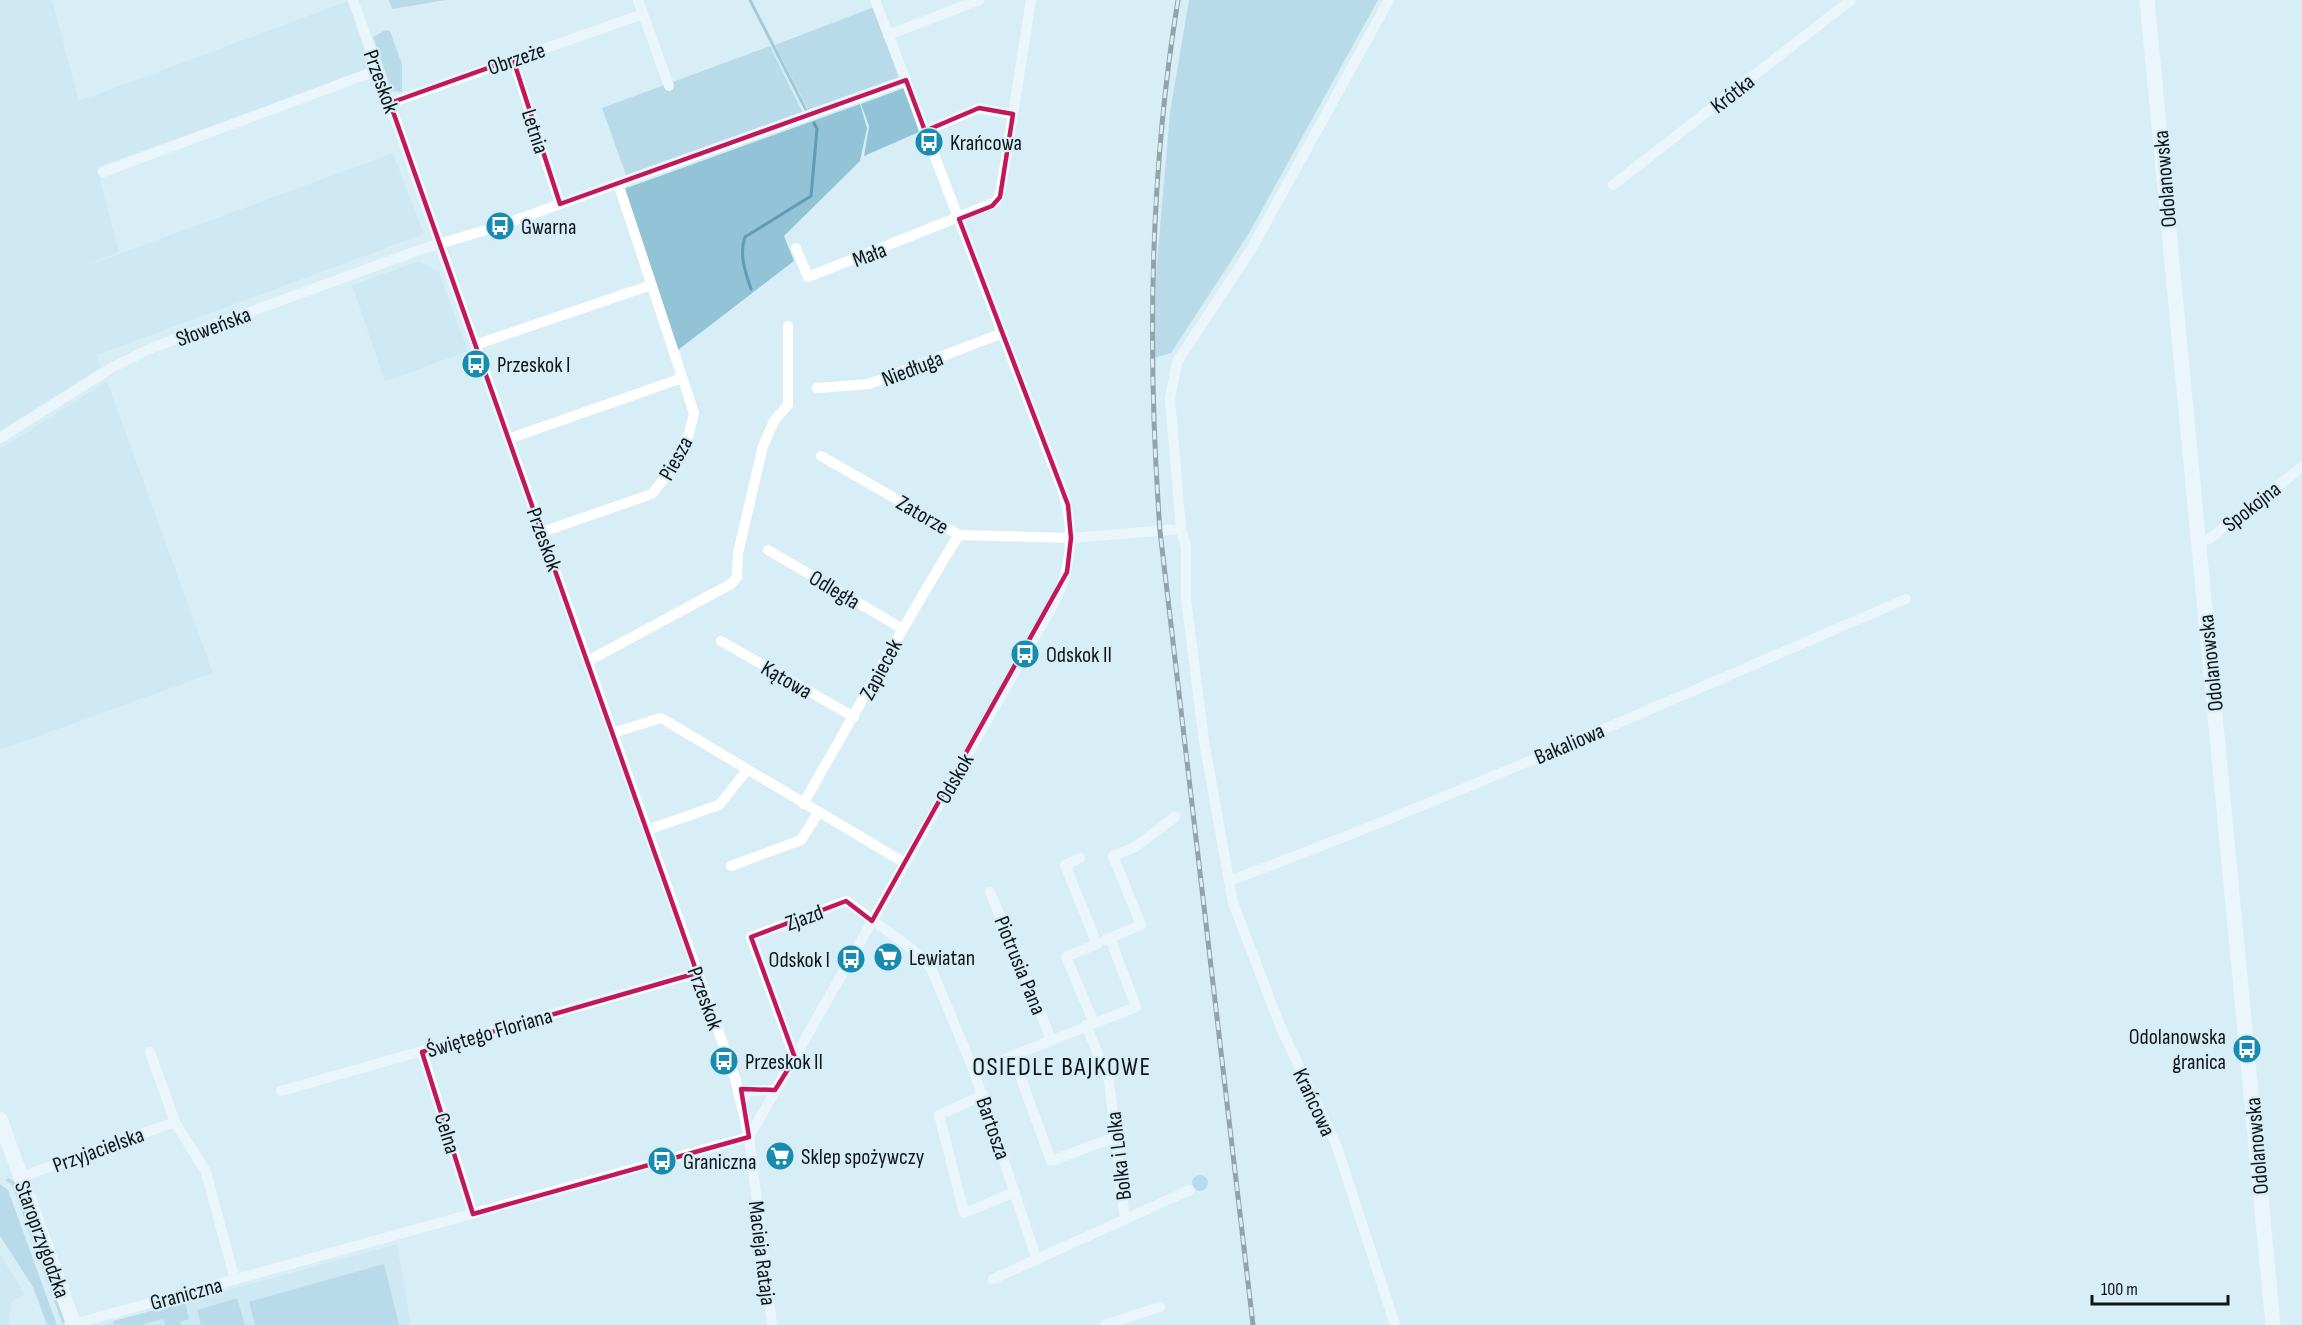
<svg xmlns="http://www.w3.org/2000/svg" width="2302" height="1325" viewBox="0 0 2302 1325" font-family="'Sofia Sans Condensed',sans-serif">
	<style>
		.built { fill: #c4e2ef }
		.green { fill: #93c3d7 }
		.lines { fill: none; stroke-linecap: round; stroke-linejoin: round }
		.stream { stroke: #639bb2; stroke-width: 3 }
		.street { stroke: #fff; stroke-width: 10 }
		.secondary { stroke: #fff; stroke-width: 15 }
		.rail-casing { stroke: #3c474b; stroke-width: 5 }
		.rail { stroke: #d8eef7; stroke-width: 3; stroke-dasharray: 9; stroke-linecap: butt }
		.marked { fill: none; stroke: #c2185b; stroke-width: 4.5; stroke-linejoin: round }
		.labels { text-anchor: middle; stroke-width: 4.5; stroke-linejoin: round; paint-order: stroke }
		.street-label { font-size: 22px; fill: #0d1518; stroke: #d8eef7 }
		.poi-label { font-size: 22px; fill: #0d1518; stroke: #d8eef7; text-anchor: start }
		.quarter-label { font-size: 26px; letter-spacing: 1.5px; fill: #0d1518; stroke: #d8eef7 }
	</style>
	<rect width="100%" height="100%" fill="#d8eef7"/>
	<g class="built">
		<polygon points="0,0 52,0 79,101 348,1 371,69 97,167 119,252 81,268 393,153 424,234 97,355 101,367 0,431"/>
		<polygon points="419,261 439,272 468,351 385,382 352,285"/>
		<polygon points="107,381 213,673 0,750 0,449"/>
		<polygon points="397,1244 411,1325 100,1325"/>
		<polygon points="0,1254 25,1294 11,1302 9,1325 0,1325"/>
	</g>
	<g class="green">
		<polygon points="389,0 446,0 392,9"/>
		<polygon points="1189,0 1378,0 1248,235 1171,353 1154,358 1156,274 1170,112"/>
		<polygon points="874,7 900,81 810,113 775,45"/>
		<polygon points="385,30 390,31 402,64 402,92 392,91 373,37"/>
		<polygon points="770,46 804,115 627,178 602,108"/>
		<polygon points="904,88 919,132 864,156 869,126 861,104"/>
		<polygon points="860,104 867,128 860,161 784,236 794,261 678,350 624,189"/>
		<circle cx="1200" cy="1183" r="8"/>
		<polygon points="9,1178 16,1183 65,1321 63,1325 12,1185 5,1180"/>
		<polygon points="0,1184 8,1190 57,1325 47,1325 33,1287 0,1236"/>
		<polygon points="384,1264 399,1325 255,1325 249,1302"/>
		<polygon points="237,1298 245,1325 201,1325 197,1310"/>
		<polygon points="185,1302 189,1319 180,1322 181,1325 165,1325 163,1319 141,1325 114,1325 113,1321"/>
	</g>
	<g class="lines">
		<g class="stream">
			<polyline points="750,0 806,110"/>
			<path d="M751,289C745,272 739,254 745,237L811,196L817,129L814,123"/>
		</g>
		<g class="street">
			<polyline points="353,0 735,1078 749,1137 772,1325"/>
			<polyline points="638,0 669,86"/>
			<polyline points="1389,0 1252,248 1177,362 1170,398 1181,529 1186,547 1186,599 1204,741 1233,903 1281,1028 1337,1147 1395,1325"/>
			<polyline points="888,35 979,0"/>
			<polyline points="513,59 560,204"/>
			<polyline points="390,103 643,14"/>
			<polyline points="925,131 979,108 1013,114"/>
			<polyline points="103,172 378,70"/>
			<polyline points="1613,185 1851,0"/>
			<polyline points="796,248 808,277 996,202 1001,190 1031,0"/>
			<polyline points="475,345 651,285"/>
			<polyline points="817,388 869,384 1003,333"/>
			<polyline points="0,438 113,367 154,347 422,249 496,227 906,80"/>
			<polyline points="508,439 682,378"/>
			<polyline points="821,456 959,535 1071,538 1181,529"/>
			<polyline points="542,532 652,494 666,476 689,434 694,413 618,183"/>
			<polyline points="2198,542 2209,539 2302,467"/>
			<polyline points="768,550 901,628"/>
			<polyline points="721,641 854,717"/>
			<polyline points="588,661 731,584 737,577 738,553 763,446 774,421 788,405 788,326"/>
			<polyline points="613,733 661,718 905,863"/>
			<path d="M803,804C855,714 904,623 959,535"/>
			<polyline points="647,830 719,805 747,770"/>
			<polyline points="1080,858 1065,865 1097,944 1066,957 1094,1023"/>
			<polyline points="731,866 801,840 818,813"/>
			<path d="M1229,881C1458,796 1681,695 1906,599"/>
			<polyline points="990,892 1051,1039"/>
			<polyline points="1105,940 1141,925 1113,856 1135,847 1175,817"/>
			<polyline points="1086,1025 1109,1081 1125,1220"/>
			<polyline points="150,1052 175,1122"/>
			<polyline points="422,1052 473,1214"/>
			<polyline points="1013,1056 1051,1161 1115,1137"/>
			<polyline points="795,1058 751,937 846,901 912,949 931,968 974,1071 1037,1260"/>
			<polyline points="974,1071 1136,1007 1110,938"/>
			<polyline points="281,1091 697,973"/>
			<polyline points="983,1095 939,1115 964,1213 1015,1192"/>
			<polyline points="741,1101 749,1091 775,1090"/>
			<path d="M749,1137L1057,598C1073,562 1075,527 1062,489L875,0"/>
			<polyline points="21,1177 175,1122 206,1172 235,1280"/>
			<polyline points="993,1279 1190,1190"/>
			<polyline points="74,1324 749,1137"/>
			<polyline points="1105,1325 1160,1307"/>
		</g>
		<g class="secondary">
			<polyline points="2147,0 2273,1325"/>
			<polyline points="0,1119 74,1325"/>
		</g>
		<g class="rail-casing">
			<path id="rail" d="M1178,0C1149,177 1147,353 1160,531L1253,1325"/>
		</g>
		<use href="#rail" class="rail"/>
	</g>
	<path d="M0 0H2302V1325H0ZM513,59L560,204L906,80L925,131L979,108L1013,114L1000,197L992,206L959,219L1068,505L1071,538L1067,572L872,921L846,901L751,937L795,1058L775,1090L741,1089L749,1137L473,1214L422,1052L697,973L390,103Z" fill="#d8eef7" fill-opacity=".55" fill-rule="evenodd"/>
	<path class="marked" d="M513,59L560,204L906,80L925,131L979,108L1013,114L1000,197L992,206L959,219L1068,505L1071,538L1067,572L872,921L846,901L751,937L795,1058L775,1090L741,1089L749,1137L473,1214L422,1052L697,973L390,103Z"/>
	<defs>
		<g id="bus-disc" transform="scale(1.5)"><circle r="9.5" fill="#188cb0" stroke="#d8eef7"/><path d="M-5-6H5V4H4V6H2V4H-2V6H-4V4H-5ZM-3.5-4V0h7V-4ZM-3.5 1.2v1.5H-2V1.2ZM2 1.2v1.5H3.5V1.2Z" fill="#fff"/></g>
		<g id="supermarket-disc" transform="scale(1.5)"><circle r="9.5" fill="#188cb0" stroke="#d8eef7"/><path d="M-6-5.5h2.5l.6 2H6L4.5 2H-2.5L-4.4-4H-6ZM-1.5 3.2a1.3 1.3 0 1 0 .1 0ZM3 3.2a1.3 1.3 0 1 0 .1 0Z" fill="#fff"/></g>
	</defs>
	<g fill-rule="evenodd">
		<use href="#bus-disc" x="929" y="142"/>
		<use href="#bus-disc" x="500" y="226"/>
		<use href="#bus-disc" x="476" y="364"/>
		<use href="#bus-disc" x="1025" y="654"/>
		<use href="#supermarket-disc" x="888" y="957"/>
		<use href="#bus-disc" x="851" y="959"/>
		<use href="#bus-disc" x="2247" y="1049"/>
		<use href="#bus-disc" x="724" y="1061"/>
		<use href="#supermarket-disc" x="780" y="1156"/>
		<use href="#bus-disc" x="662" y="1161"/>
	</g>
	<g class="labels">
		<g class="street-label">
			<text transform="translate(516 58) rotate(-19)" y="8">Obrzeże</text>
			<text transform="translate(382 81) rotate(70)" y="8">Przeskok</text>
			<text transform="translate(1732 93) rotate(-38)" y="8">Krótka</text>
			<text transform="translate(536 131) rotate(72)" y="8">Letnia</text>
			<text transform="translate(2164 179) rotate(-95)" y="8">Odolanowska</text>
			<text transform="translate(869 254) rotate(-21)" y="8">Mała</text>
			<text transform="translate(213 326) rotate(-20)" y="8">Słoweńska</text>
			<text transform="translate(912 368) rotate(-21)" y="8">Niedługa</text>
			<text transform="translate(675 458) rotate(-61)" y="8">Piesza</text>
			<text transform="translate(2251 506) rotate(-38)" y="8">Spokojna</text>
			<text transform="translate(923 514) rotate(30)" y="8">Zatorze</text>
			<text transform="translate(545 539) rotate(70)" y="8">Przeskok</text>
			<text transform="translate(835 589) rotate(31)" y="8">Odległa</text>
			<text transform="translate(2210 663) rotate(-96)" y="8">Odolanowska</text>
			<text transform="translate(880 669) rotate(-62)" y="8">Zapiecek</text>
			<text transform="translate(787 679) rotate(30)" y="8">Kątowa</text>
			<text transform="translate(1569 743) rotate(-23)" y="8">Bakaliowa</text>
			<text transform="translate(954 778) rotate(-60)" y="8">Odskok</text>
			<text transform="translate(804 917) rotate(-20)" y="8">Zjazd</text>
			<text transform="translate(1021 965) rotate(68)" y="8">Piotrusia Pana</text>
			<text transform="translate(706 998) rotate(70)" y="8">Przeskok</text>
			<text transform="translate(489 1032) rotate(-16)" y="8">Świętego Floriana</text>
			<text transform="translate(1315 1102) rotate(65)" y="8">Krańcowa</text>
			<text transform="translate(994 1128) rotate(71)" y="8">Bartosza</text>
			<text transform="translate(448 1133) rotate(73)" y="8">Celna</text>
			<text transform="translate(2256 1146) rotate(-95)" y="8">Odolanowska</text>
			<text transform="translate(98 1149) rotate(-20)" y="8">Przyjacielska</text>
			<text transform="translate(1118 1156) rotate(-97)" y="8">Bolka i Lolka</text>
			<text transform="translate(43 1239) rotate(70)" y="8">Staroprzygodzka</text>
			<text transform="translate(763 1253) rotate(83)" y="8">Macieja Rataja</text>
			<text transform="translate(186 1293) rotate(-15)" y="8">Graniczna</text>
		</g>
		<g class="poi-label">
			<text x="950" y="150">Krańcowa</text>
			<text x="521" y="234">Gwarna</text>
			<text x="497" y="372">Przeskok I</text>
			<text x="1046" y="662">Odskok II</text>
			<text x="909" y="965">Lewiatan</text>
			<text x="830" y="967" text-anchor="end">Odskok I</text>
			<text x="2226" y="1044" text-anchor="end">Odolanowska<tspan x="2226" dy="25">granica</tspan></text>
			<text x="745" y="1069">Przeskok II</text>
			<text x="801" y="1164">Sklep spożywczy</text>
			<text x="683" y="1169">Graniczna</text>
		</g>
		<g class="quarter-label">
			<text x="1062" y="1075">OSIEDLE BAJKOWE</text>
		</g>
	</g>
	<path d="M2092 1295v9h136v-9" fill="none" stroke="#0d1518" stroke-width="3"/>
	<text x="2101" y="1295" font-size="18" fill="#0d1518" stroke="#d8eef7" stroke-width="4.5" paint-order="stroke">100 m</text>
</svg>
